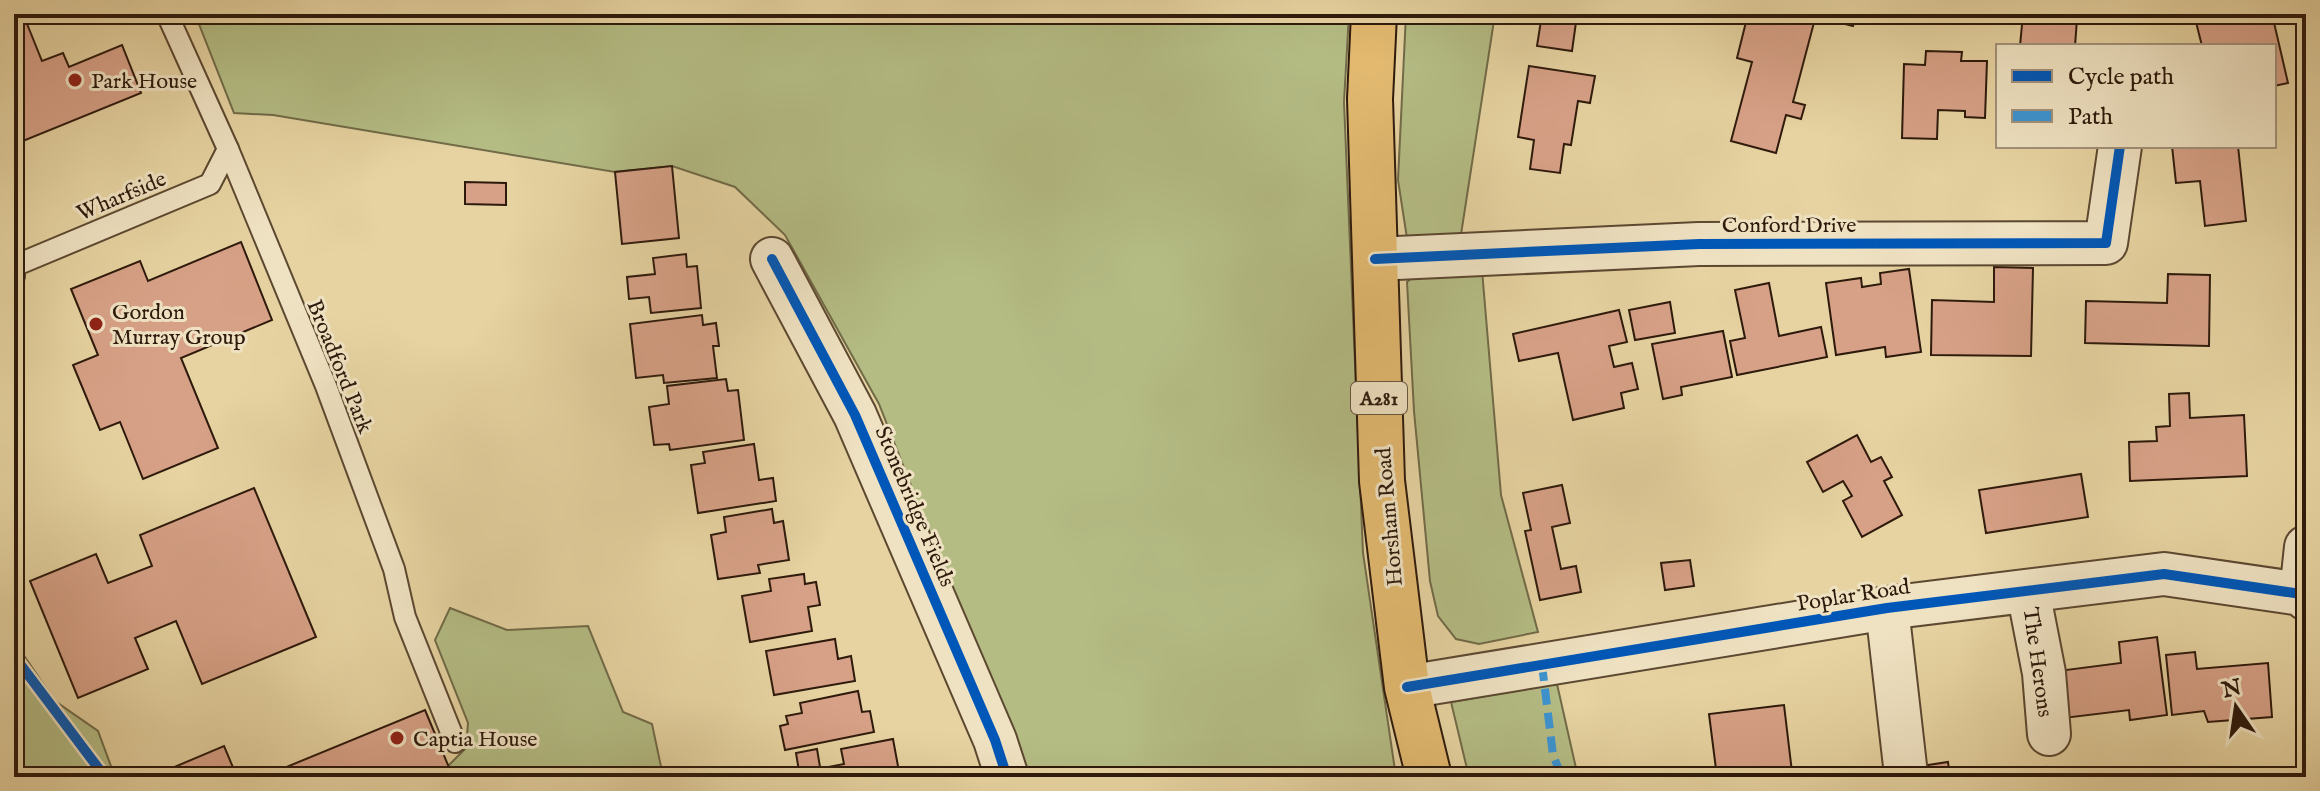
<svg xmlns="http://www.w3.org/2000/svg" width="2320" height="791" viewBox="0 0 2320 791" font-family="'IM FELL English',serif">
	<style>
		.green { fill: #b4bc84; stroke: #716b48; stroke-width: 2 }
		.building { fill: #d7a187; stroke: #2e1a0c; stroke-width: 2 }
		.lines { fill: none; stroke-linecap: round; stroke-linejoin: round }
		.lane-casing { stroke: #5c4831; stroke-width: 24 }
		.street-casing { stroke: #5c4831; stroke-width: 46 }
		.primary-casing { stroke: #2e1a0c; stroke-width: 48 }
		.lane { stroke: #efe2c2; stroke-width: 20 }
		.street { stroke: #efe2c2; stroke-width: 42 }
		.primary { stroke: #e3ba70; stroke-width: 44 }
		.quiet { stroke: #3c94d2; stroke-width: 8; stroke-dasharray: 16 8; stroke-linecap: butt }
		.cycleway-casing { stroke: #efe2c2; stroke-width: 15 }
		.cycleway { stroke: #0057b8; stroke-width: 10 }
		.poi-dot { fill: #8f2418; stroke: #efe2c2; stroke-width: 3 }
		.labels { text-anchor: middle; stroke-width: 6; stroke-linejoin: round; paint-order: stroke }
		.shield { fill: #efe2c2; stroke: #685643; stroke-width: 2 }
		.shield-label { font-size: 20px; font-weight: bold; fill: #2e1a0c }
		.poi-label { font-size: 22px; fill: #2e1a0c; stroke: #efe2c2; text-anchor: start }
		.street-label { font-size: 22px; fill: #2e1a0c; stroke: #efe2c2 }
	</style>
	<rect width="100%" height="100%" fill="#e6d3a1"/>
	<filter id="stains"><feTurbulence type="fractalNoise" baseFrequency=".0025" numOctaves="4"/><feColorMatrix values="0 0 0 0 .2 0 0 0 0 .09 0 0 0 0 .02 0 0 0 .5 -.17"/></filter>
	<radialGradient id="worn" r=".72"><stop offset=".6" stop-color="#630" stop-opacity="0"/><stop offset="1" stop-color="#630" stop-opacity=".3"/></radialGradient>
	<g class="green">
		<polygon points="195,14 1349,14 1344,102 1363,553 1396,777 1022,777 1008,732 879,404 785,235 735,187 672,166 615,172 273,115 234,113"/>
		<polygon points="1406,14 1495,14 1460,241 1408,245 1398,180"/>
		<polygon points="1482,270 1501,495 1538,632 1479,644 1456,639 1438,616 1430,581 1414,411 1407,282 1418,273"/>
		<polygon points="450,608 507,630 588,626 623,712 652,724 663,776 453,777 448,766 466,748 468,723 435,640"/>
		<polygon points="14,641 55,701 98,731 115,777 20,777 14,766"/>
		<polygon points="1557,684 1578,777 1469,777 1451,702"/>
	</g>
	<g class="building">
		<polygon points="14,14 23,14 42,61 63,53 69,67 122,45 141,93 23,141 14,119"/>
		<polygon points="1542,14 1577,15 1572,51 1537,46"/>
		<polygon points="1748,14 1780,23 1783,14 1816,15 1793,102 1805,105 1801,119 1786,115 1776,153 1731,141 1752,62 1737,58"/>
		<polygon points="1819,14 1857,14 1853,26 1818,17"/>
		<polygon points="2023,14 2077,19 2075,46 2020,46"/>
		<polygon points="2129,14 2158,14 2157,21 2129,18"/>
		<polygon points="2194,14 2272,14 2288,83 2274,86 2274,46 2202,46"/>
		<polygon points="1926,51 1962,52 1961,61 1987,61 1985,118 1965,117 1965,111 1938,110 1937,139 1902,138 1904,64 1925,65"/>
		<polygon points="1529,66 1595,76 1590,103 1578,101 1571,145 1564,144 1560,173 1530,169 1534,140 1518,137"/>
		<polygon points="2172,146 2238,146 2246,221 2205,226 2200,181 2176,183"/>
		<polygon points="672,166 679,238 622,244 615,172"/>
		<polygon points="465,182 506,183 506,205 465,204"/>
		<polygon points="241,242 272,320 181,358 218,448 143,479 120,422 100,430 73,365 98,355 71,289 140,261 148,281"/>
		<polygon points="686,254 687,267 697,266 701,308 651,313 649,297 629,299 627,277 655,274 653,258"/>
		<polygon points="1994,267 2033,268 2031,356 1931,355 1932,300 1994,302"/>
		<polygon points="1909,269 1921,352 1886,357 1885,347 1836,355 1826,283 1861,278 1862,287 1881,284 1880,273"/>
		<polygon points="2168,274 2210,275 2209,346 2085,343 2086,301 2167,303"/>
		<polygon points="1769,283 1779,336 1821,327 1827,357 1737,375 1730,341 1745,338 1735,290"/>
		<polygon points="1670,302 1675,333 1635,340 1629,310"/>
		<polygon points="1619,310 1627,342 1609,346 1614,367 1632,363 1638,389 1621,393 1624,408 1573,420 1558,353 1519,361 1513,334"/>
		<polygon points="702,315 703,325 716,323 719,346 713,346 717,378 664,383 663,375 636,378 630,324"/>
		<polygon points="1723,331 1732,377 1681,387 1682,395 1663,399 1652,344"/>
		<polygon points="726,379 728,391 738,390 744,440 670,450 669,444 654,445 649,407 669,404 667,386"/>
		<polygon points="2189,393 2190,418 2244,415 2247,476 2130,481 2129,442 2157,441 2156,427 2170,426 2169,394"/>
		<polygon points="1857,435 1871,462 1881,457 1892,477 1884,481 1902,515 1862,537 1843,501 1852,496 1843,481 1823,492 1807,462"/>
		<polygon points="754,444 759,480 773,478 776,501 698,513 691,465 705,463 703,452"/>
		<polygon points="2081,474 2088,517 1986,533 1979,490"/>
		<polygon points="1562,485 1570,523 1552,527 1561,569 1576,566 1581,592 1540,600 1525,531 1531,530 1523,493"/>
		<polygon points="254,488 316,637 202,684 176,621 135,638 148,669 78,698 30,581 96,554 108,583 152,566 140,535"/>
		<polygon points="772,509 774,523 783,521 789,560 758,565 760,573 718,579 711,535 726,532 724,517"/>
		<polygon points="1690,560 1694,586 1665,590 1661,563"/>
		<polygon points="804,574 805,584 816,582 820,605 808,607 812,631 750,642 742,596 771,591 769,579"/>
		<polygon points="2157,637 2167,715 2130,720 2129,710 2064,718 2058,671 2121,663 2119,642"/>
		<polygon points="835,639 838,659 851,656 855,681 774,695 766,651"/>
		<polygon points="2195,652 2197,669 2268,663 2272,717 2208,722 2204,711 2172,715 2166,655"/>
		<polygon points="858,691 862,712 870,711 874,732 785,750 780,726 788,724 786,716 802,713 800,703"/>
		<polygon points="1784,705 1792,772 1717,777 1709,714"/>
		<polygon points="425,710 453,777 288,777 284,768"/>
		<polygon points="893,739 900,777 820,777 818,769 844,764 841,749"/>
		<polygon points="224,746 237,777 168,777 165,771"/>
		<polygon points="817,749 820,767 799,771 796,753"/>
		<polygon points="1948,762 1950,777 1848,777"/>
		<polygon points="2046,767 2047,777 1977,777"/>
	</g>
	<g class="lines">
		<g class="lane-casing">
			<g id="lane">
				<polyline points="167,14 228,149 326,386 394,569 405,617 455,742"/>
				<polyline points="14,276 14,266 210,184 228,149"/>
			</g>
		</g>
		<g class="street-casing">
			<g id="street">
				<polyline points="772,259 855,415 995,740 1007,777"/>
				<polyline points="1375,259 1699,244 2106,243 2120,146"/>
				<polyline points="2028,591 2044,673 2049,734"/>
				<polyline points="2301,594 2306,547"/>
				<polyline points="1887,608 1905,766"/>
				<polyline points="1407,687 1887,608 2164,574 2301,594 2306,599"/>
			</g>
		</g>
		<g class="primary-casing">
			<polyline id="primary" points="1374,14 1370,99 1382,481 1407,687 1429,777"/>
		</g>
		<use href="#lane" class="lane"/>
		<use href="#street" class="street"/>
		<use href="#primary" class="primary"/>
		<polyline class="quiet" points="1542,665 1553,755 1562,777"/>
		<g class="cycleway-casing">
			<g id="cycleway">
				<polyline points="772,259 855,415 995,740 1007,777"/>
				<polyline points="1375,259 1699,244 2106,243 2120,146"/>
				<polyline points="14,656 105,777"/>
				<polyline points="1407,687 1887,608 2164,574 2301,594 2306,599"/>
			</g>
		</g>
		<use href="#cycleway" class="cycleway"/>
	</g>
	<g class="poi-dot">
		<circle cx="75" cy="80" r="8"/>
		<circle cx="96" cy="324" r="8"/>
		<circle cx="397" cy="738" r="8"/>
	</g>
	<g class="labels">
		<rect class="shield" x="1351" y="382" width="56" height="32" rx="6"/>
		<g class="shield-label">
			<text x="1379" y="405">A281</text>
		</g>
		<g class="poi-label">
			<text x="91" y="88">Park House</text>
			<text x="112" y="319">Gordon<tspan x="112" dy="25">Murray Group</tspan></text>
			<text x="413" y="746">Captia House</text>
		</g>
		<g class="street-label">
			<text transform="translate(121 195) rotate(-23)" y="8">Wharfside</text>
			<text x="1789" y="232">Conford Drive</text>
			<text transform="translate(341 366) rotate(68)" y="8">Broadford Park</text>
			<text transform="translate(916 506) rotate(67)" y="8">Stonebridge Fields</text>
			<text transform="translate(1388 517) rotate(-95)" y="8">Horsham Road</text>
			<text transform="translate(1853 594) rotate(-9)" y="8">Poplar Road</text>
			<text transform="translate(2039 662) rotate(82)" y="8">The Herons</text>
		</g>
	</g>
	<rect width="2320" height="791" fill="none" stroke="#e6d3a1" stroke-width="48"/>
	<rect x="16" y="16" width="2288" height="759" fill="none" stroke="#2e1a0c" stroke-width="4"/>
	<rect x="24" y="24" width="2272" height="743" fill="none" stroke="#2e1a0c" stroke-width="2"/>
	<rect x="1996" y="44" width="280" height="104" fill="#efe2c2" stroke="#a29279" stroke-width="2"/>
	<rect x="2012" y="70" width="40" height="12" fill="#0057b8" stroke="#a29279" stroke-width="2"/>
	<text x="2068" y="84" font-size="24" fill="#2e1a0c">Cycle path</text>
	<rect x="2012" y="110" width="40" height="12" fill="#3c94d2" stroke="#a29279" stroke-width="2"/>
	<text x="2068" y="124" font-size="24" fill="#2e1a0c">Path</text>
	<g transform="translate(2236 707) rotate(347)" stroke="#efe2c2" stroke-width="6" paint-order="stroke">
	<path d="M0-6L14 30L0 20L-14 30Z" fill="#2e1a0c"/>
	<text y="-12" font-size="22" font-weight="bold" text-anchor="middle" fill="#2e1a0c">N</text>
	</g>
	<rect width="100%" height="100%" filter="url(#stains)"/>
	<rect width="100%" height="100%" fill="url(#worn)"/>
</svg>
